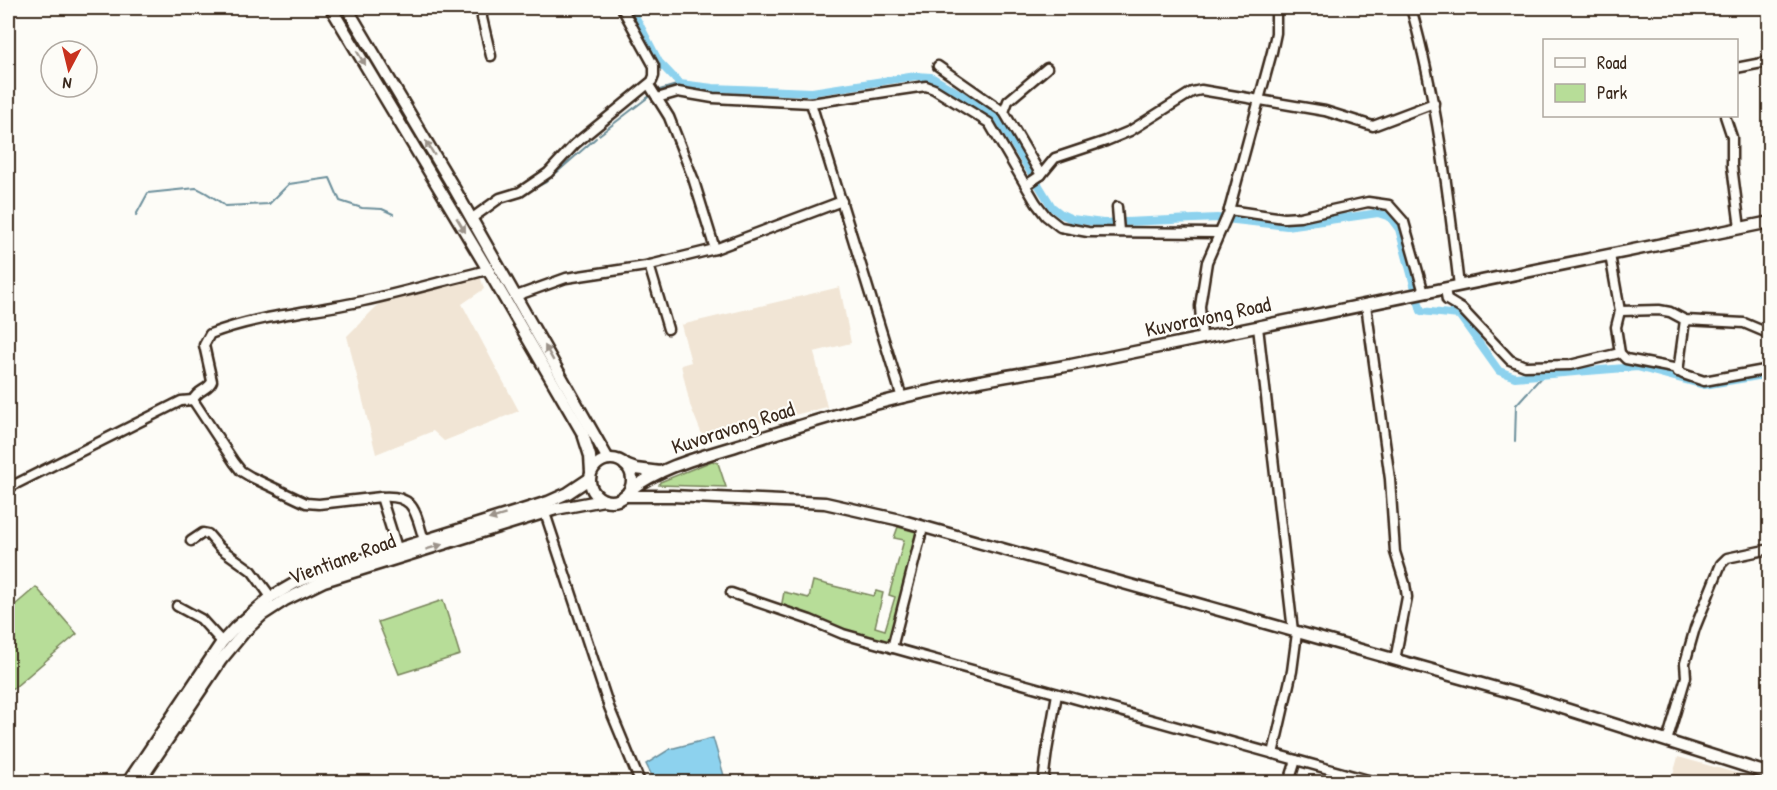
<svg xmlns="http://www.w3.org/2000/svg" width="1777" height="790" viewBox="0 0 1777 790" font-family="'Patrick Hand',sans-serif">
	<style>
		.built { fill: #f1e5d5 }
		.green { fill: #b7dd98; stroke: #79845b; stroke-width: 1.5 }
		.water { fill: #8dd2ee; stroke: #6c8f9b; stroke-width: 1.5 }
		.lines { fill: none; stroke-linecap: round; stroke-linejoin: round }
		.stream { stroke: #6c8f9b; stroke-width: 2 }
		.canal { stroke: #8dd2ee; stroke-width: 8 }
		.minor-casing { stroke: #3b2a1e; stroke-width: 13 }
		.tertiary-casing { stroke: #3b2a1e; stroke-width: 15 }
		.secondary-casing { stroke: #3b2a1e; stroke-width: 15 }
		.minor { stroke: #fdfcf7; stroke-width: 8 }
		.tertiary { stroke: #fdfcf7; stroke-width: 10 }
		.secondary { stroke: #fdfcf7; stroke-width: 10 }
		.oneway { fill: #9c938a }
		.labels { text-anchor: middle; stroke-width: 4.5; stroke-linejoin: round; paint-order: stroke }
		.street-label { font-size: 21px; fill: #3b2a1e; stroke: #fdfcf7 }
	</style>
	<rect width="100%" height="100%" fill="#fdfcf7"/>
	<filter id="ink" filterUnits="userSpaceOnUse"><feTurbulence type="fractalNoise" baseFrequency=".0167" numOctaves="2"/><feDisplacementMap in="SourceGraphic" scale="12" xChannelSelector="R" yChannelSelector="G"/><feConvolveMatrix kernelMatrix="1 2 1 2 8 2 1 2 1" color-interpolation-filters="sRGB"/></filter>
	<g filter="url(#ink)">
		<g class="built">
			<polygon points="480,275 484,289 462,304 519,411 444,441 433,431 376,454 347,336 384,299"/>
			<polygon points="840,287 851,343 814,352 827,407 703,437 690,405 681,365 691,362 681,325"/>
			<polygon points="1678,757 1769,782 1671,782"/>
		</g>
		<g class="green">
			<polygon points="712,461 718,463 726,487 659,485 660,482"/>
			<polygon points="898,527 916,532 890,640 887,641 844,631 781,608 784,592 809,598 813,581 874,596 876,591 883,593 875,627 885,630 895,597 889,595 904,540 894,538"/>
			<polygon points="36,587 77,634 8,693 8,611"/>
			<polygon points="443,600 460,655 399,674 378,622"/>
		</g>
		<polygon class="water" points="713,738 725,779 722,782 655,782 646,764 670,749"/>
		<g class="lines">
			<g class="stream">
				<polyline points="656,91 680,84"/>
				<polyline points="599,135 651,95"/>
				<polyline points="523,194 546,182 596,138"/>
				<path d="M136,215L148,193L196,188C201,189 221,202 225,206L269,204L289,184L330,178L340,201L362,208L382,209L393,214"/>
				<polyline points="1515,441 1516,405 1543,375"/>
			</g>
			<polyline class="canal" points="631,8 659,62 680,84 713,88 812,92 916,76 931,77 980,106 999,120 1052,207 1061,214 1072,219 1103,223 1217,218 1287,226 1378,213 1390,217 1399,229 1421,311 1459,315 1499,371 1515,377 1637,367 1704,385 1770,374"/>
			<g class="minor-casing">
				<g id="minor">
					<polyline points="487,8 482,11 482,18 491,56"/>
					<path d="M1411,8C1437,99 1448,192 1459,286"/>
					<polyline points="8,9 9,8"/>
					<polyline points="938,66 1004,112 1041,175"/>
					<polyline points="1736,68 1762,63 1770,59"/>
					<polyline points="649,85 669,117 693,178 715,249"/>
					<polyline points="657,98 678,92 713,98 811,103 926,86 934,89 989,123 1036,203 1046,216 1060,227 1088,232 1218,233"/>
					<polyline points="811,103 902,398"/>
					<polyline points="1004,112 1008,101 1047,68"/>
					<polyline points="1725,116 1732,137 1732,166 1740,228"/>
					<polyline points="1026,185 1041,175 1055,158 1106,141 1130,131 1192,92 1201,90 1325,111 1373,126 1434,103"/>
					<polyline points="1117,207 1119,231"/>
					<polyline points="1229,210 1284,218 1300,217 1368,202 1389,205 1404,222 1424,293"/>
					<polyline points="471,219 500,198 520,192 548,173 575,144 652,81 654,76 654,66 622,8"/>
					<polyline points="1610,255 1620,311 1659,310 1670,312 1685,320 1744,323 1770,334"/>
					<polyline points="649,265 668,329"/>
					<polyline points="1445,289 1447,300 1462,309 1510,360 1525,366 1570,365 1620,353 1626,359 1673,368 1683,374 1704,381 1770,369"/>
					<polyline points="516,296 566,278 646,266 715,249 842,201"/>
					<polyline points="1366,305 1390,479 1395,552 1405,584 1407,597 1395,660"/>
					<polyline points="1258,327 1293,631"/>
					<polyline points="1202,338 1200,306 1207,262 1228,214 1272,52 1276,33 1276,8"/>
					<polyline points="1620,353 1616,327 1620,311"/>
					<polyline points="1678,372 1685,320"/>
					<path d="M193,400C198,389 209,390 212,381L204,345L210,334C258,315 313,312 363,301C405,292 446,280 488,270"/>
					<polyline points="193,400 234,462 241,471 251,477 306,503 319,504 381,497 399,554"/>
					<polyline points="8,488 181,401 193,400"/>
					<path d="M381,497C415,494 415,512 424,540"/>
					<polyline points="545,513 609,707 640,782"/>
					<polyline points="191,541 203,533 208,534 220,548 252,571 271,597"/>
					<polyline points="731,593 810,620 843,634 1375,782"/>
					<polyline points="177,606 201,619 222,642"/>
					<polyline points="892,648 923,527"/>
					<polyline points="1667,741 1686,677 1685,663 1695,628 1721,564 1727,558 1770,549"/>
					<polyline points="1273,754 1292,671 1297,633"/>
					<polyline points="1043,782 1047,751 1057,694"/>
					<polyline points="1289,782 1296,760"/>
				</g>
			</g>
			<g class="tertiary-casing">
				<g id="tertiary">
					<polyline points="625,465 636,469 660,472"/>
					<path d="M629,491C661,466 704,456 742,444C789,429 836,414 883,402C945,386 1008,376 1071,365L1770,222"/>
					<polyline points="624,496 672,496 825,503 896,519 1528,697 1770,774"/>
				</g>
			</g>
			<g class="secondary-casing">
				<g id="secondary">
					<polyline points="331,8 488,270 583,434 590,456 591,472"/>
					<polyline points="347,8 454,188 608,459"/>
					<circle cx="611" cy="480" r="21"/>
					<polyline points="128,782 222,642 235,628 271,597 297,582 320,573 548,502 568,493 589,479"/>
					<polyline points="139,782 221,660 245,631 262,615 285,600 324,581 556,509 604,500"/>
				</g>
			</g>
			<use href="#minor" class="minor"/>
			<use href="#tertiary" class="tertiary"/>
			<use href="#secondary" class="secondary"/>
		</g>
		<defs><path id="oneway-solid" d="M-6-.8H1V-3.2L6.5 0L1 3.2V.8H-6Z" transform="scale(1.5)"/></defs>
		<g class="oneway">
			<use href="#oneway-solid" transform="translate(361 58) rotate(59)"/>
			<use href="#oneway-solid" transform="translate(430 148) rotate(-121)"/>
			<use href="#oneway-solid" transform="translate(461 225) rotate(59)"/>
			<use href="#oneway-solid" transform="translate(549 353) rotate(-120)"/>
			<use href="#oneway-solid" transform="translate(497 517) rotate(163)"/>
			<use href="#oneway-solid" transform="translate(434 547) rotate(-17)"/>
		</g>
	</g>
	<g class="labels">
		<g class="street-label">
			<text transform="translate(1208 317) rotate(-12)" y="7">Kuvoravong Road</text>
			<text transform="translate(733 428) rotate(-18)" y="7">Kuvoravong Road</text>
			<text transform="translate(342 559) rotate(-20)" y="7">Vientiane Road</text>
		</g>
	</g>
	<rect width="1777" height="790" fill="none" stroke="#fdfcf7" stroke-width="30"/>
	<rect x="15" y="15" width="1747" height="760" fill="none" stroke="#3b2a1e" stroke-width="2" filter="url(#ink)"/>
	<rect x="1543" y="39" width="195" height="78" fill="#fdfcf7" stroke="#afa8a0" stroke-width="1.5"/>
	<rect x="1555" y="58" width="30" height="9" fill="#fdfcf7" stroke="#afa8a0" stroke-width="1.5"/>
	<text x="1597" y="69" font-size="18" fill="#3b2a1e">Road</text>
	<rect x="1555" y="84" width="30" height="18" fill="#b7dd98" stroke="#afa8a0" stroke-width="1.5"/>
	<text x="1597" y="99" font-size="18" fill="#3b2a1e">Park</text>
	<g transform="translate(69 69) rotate(187)"><circle r="28" fill="#fdfcf7" stroke="#afa8a0" stroke-width="1.5"/>
	<path d="M0-4.5L10 22L0 15L-10 22Z" fill="#c8321e"/>
	<text y="-9" font-size="16" font-weight="bold" text-anchor="middle" fill="#3b2a1e">N</text>
	</g>
</svg>
